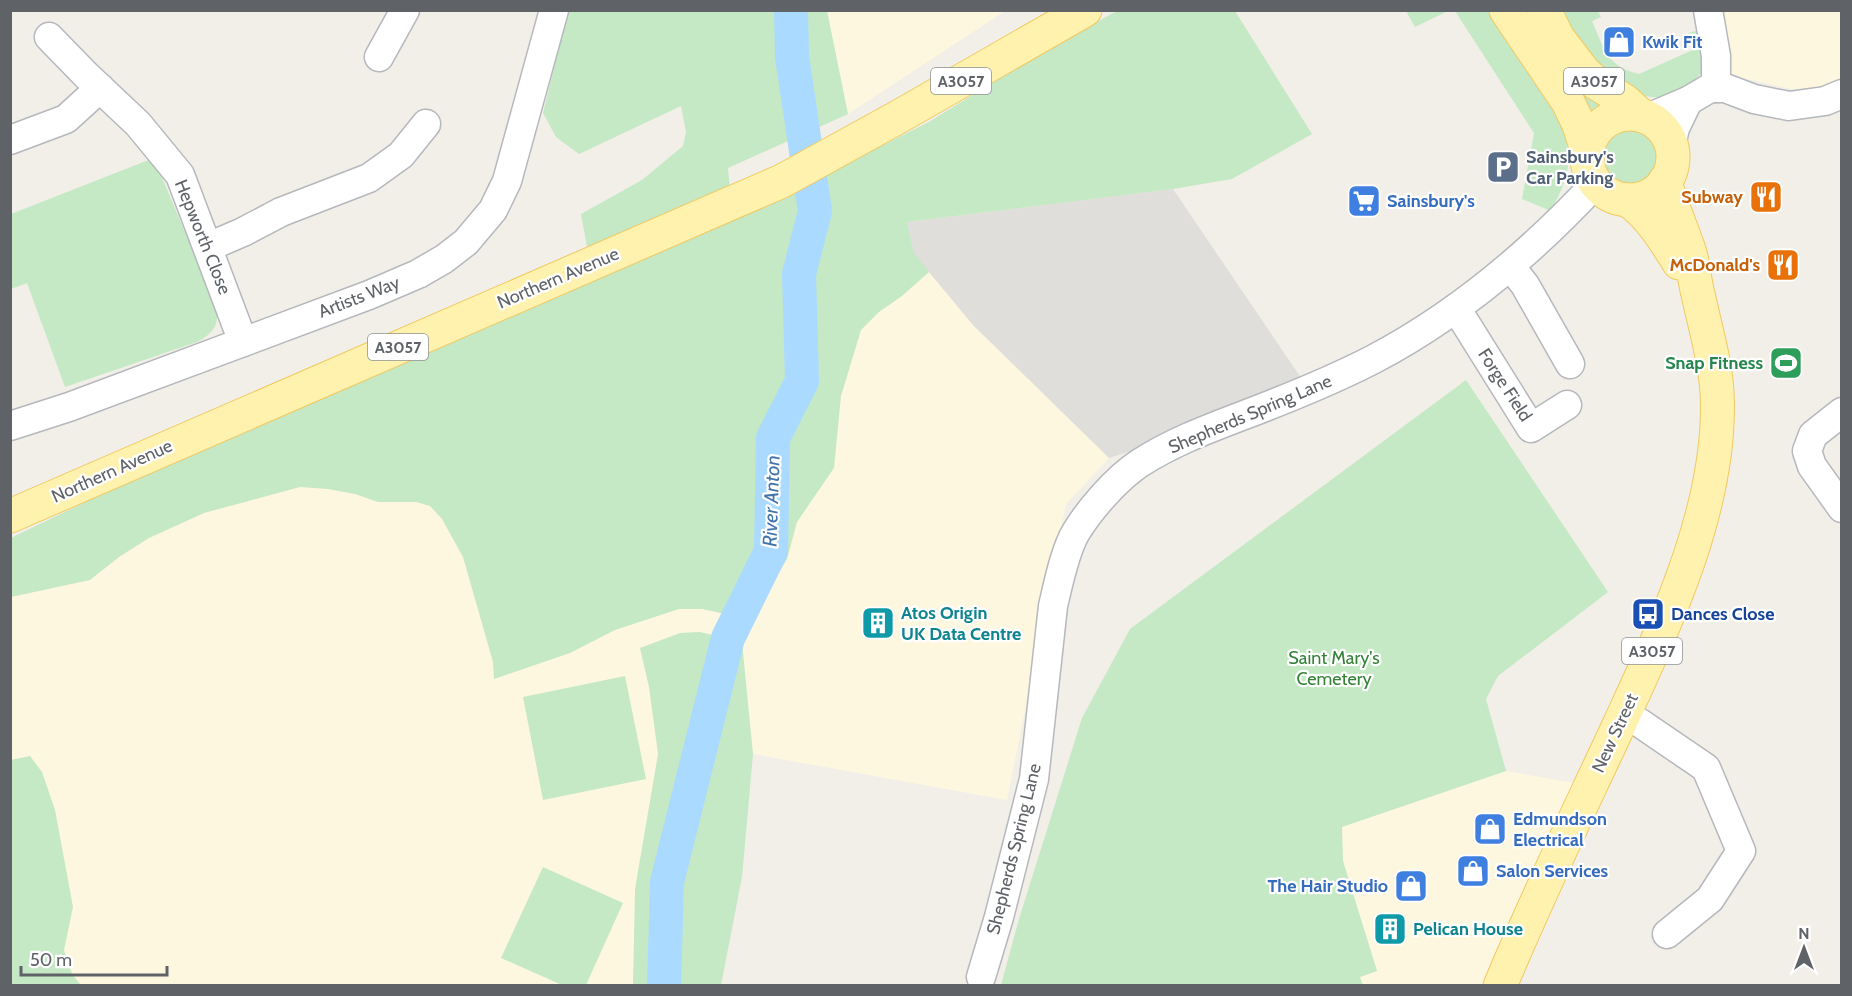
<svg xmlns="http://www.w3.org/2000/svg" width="1852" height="996" viewBox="0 0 1852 996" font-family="Cabin,sans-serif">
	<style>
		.commercial { fill: #fef7e0 }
		.industrial { fill: #e0deda }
		.green { fill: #c5e8c5 }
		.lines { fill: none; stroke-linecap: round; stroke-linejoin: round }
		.river { stroke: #aadaff; stroke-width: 34 }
		.minor-casing { stroke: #b5b8bc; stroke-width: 31 }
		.major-casing { stroke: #f2c960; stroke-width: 35 }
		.minor { stroke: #fff; stroke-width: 28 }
		.major { stroke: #fff2af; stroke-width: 33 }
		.labels { text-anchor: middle; stroke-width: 4.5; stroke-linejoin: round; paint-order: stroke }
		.shield { fill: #fff; stroke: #8f9295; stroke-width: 1.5 }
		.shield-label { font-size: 16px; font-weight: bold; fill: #5f6368 }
		.shop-label { font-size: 18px; font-weight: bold; fill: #366cbe; stroke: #fff; text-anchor: start }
		.service-label { font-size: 18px; font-weight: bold; fill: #4e5e75; stroke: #fff; text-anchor: start }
		.food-label { font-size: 18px; font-weight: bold; fill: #c56008; stroke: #fff; text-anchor: end }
		.street-label { font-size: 18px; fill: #5f6368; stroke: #fff }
		.leisure-label { font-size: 18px; font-weight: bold; fill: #27864d; stroke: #fff; text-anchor: end }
		.culture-label { font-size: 18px; font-weight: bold; fill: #0d838f; stroke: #fff; text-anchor: start }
		.transit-label { font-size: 18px; font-weight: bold; fill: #164399; stroke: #fff; text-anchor: start }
		.park-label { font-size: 18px; fill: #348238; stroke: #fff }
		.water-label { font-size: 20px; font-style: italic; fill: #4174aa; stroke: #fff }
	</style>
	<rect width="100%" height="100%" fill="#f1efe8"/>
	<g class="commercial">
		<polygon points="827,10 1005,11 848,114"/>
		<polygon points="1722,11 1841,11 1841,88 1796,90 1729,75"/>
		<polygon points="914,254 973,325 1109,458 1066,504 1007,800 753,754 670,752 633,985 11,985 10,568"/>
		<polygon points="1506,771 1574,783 1485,985 1363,985 1360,977 1377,971 1343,861 1341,827"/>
	</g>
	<polygon class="industrial" points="1173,189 1312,394 1109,458 973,325 914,254 907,222"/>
	<g class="green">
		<polygon points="568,11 827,11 848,114 728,168 733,220 927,123 1059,42 1117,11 1235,11 1312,134 1232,179 1173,189 907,222 914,253 929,272 902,296 879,312 861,330 841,396 834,468 797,522 787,559 747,626 725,614 702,609 679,609 615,630 570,653 494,679 493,662 463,557 442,519 430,506 416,502 378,502 355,494 328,489 300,487 204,513 149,538 119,557 90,580 11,597 11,538 110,490 592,274 581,214 642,180 683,146 686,132 681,106 579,154 556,137 543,113"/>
		<polygon points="1406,11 1448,11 1415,27"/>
		<path d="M1455,11H1488C1517,50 1579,122 1567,172C1564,186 1557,199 1551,211L1522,199L1534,133Z"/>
		<polygon points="1522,11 1532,11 1609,108 1592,119"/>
		<path d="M1556,11H1598L1601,17L1592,21C1604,48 1607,67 1639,74L1695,49L1688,33L1699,30L1705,68L1690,87L1662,98L1643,96L1596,68Z"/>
		<circle cx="1630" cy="157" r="34"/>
		<path d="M151,159L159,170L216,307C220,325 213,334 197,342L65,387L27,283L11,289V214Z"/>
		<polygon points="1466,380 1608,592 1498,676 1486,699 1506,771 1342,827 1343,861 1377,971 1360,977 1363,986 1001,985 1019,919 1082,718 1130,629"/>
		<polygon points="700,632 742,642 753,754 742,877 721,985 633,985 635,889 658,754 649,687 640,648 680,633"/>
		<polygon points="625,676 646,779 543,800 523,697"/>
		<polygon points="30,756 42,772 55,810 73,907 64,950 72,974 81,985 11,985 11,760"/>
		<polygon points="543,867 623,903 586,985 562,985 501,958"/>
	</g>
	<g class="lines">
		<polyline class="river" points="664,986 667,882 728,638 771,551 773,438 802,381 799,274 815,211 792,57 791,10"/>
		<g class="minor-casing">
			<g id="minor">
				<polyline points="1708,10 1716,56 1716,88"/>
				<polyline points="49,37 86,75 138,124 180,175 243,342"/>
				<polyline points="379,57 405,10"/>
				<polyline points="1648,118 1688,101 1710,88 1725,88 1754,99 1789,106 1825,101 1842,94"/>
				<polyline points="10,140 66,119 100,88"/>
				<polyline points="1671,145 1675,128 1688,101"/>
				<polyline points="208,247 243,232 281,212 369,178 401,155 426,124"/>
				<polyline points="1511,267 1525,285 1570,364"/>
				<polyline points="1456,308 1531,428 1567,405"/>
				<polyline points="1842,412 1813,435 1807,451 1812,466 1842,508"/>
				<polyline points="10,426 69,407 369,295 418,274 444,259 466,242 493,210 507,181 554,10"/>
				<polyline points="1623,716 1640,723 1706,768 1741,851 1710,899 1667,934"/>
				<path d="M981,977L999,917L1034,779L1053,606C1058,585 1065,550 1076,532C1090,509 1117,478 1140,463C1171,443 1205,430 1239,417C1284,400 1329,382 1372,360C1458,315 1530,254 1596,183"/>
			</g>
		</g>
		<g class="major-casing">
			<g id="major">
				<polyline points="1506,10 1568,102 1579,125 1587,150"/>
				<polyline points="1544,10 1558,38 1584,72 1596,83 1625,101 1640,115"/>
				<circle cx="1630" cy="157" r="43"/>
				<path d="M1628,200C1651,217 1664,239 1679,263"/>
				<polyline points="10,516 782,181 900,116 1085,10"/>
				<path d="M1500,986C1537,897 1579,811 1619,725C1665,625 1723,505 1717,392C1715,359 1705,327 1698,294C1694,280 1694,264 1689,250C1681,226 1671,205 1665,181"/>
			</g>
		</g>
		<use href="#minor" class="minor"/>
		<use href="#major" class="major"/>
	</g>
	<defs>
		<g id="shop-square" transform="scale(1.725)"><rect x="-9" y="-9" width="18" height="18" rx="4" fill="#3f7fe0" stroke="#fff"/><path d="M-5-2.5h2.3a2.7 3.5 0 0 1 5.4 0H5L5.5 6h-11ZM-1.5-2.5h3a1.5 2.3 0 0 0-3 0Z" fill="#fff"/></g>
		<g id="parking-square" transform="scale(1.725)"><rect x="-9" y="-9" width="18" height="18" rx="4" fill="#5c6f8a" stroke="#fff"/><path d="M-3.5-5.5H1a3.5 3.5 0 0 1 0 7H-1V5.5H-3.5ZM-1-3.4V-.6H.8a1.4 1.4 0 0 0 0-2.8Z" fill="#fff"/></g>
		<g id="restaurant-square" transform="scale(1.725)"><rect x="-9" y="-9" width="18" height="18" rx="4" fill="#e8710a" stroke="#fff"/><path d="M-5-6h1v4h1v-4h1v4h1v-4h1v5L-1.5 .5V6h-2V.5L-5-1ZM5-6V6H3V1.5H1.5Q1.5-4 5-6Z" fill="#fff"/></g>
		<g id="supermarket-square" transform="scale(1.725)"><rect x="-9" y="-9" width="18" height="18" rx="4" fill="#3f7fe0" stroke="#fff"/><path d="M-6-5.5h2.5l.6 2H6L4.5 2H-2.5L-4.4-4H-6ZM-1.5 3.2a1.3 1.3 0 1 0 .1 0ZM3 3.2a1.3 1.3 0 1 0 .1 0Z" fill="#fff"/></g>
		<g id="stadium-square" transform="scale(1.725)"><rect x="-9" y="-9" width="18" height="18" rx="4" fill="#2e9e5b" stroke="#fff"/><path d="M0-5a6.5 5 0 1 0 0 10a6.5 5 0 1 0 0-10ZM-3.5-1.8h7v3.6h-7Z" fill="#fff"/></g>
		<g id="bus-square" transform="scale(1.725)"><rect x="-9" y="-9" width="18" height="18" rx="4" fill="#1a4fb4" stroke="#fff"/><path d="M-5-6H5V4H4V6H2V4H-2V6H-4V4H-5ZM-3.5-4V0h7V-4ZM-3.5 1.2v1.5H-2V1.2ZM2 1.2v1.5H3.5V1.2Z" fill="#fff"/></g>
		<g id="building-square" transform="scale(1.725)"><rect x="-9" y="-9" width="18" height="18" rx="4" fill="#0f9aa8" stroke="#fff"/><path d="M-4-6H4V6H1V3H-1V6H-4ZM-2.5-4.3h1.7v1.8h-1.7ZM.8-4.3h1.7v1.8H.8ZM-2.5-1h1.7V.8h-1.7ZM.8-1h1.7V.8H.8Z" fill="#fff"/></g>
	</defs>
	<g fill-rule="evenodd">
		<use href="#shop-square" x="1619" y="42"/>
		<use href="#parking-square" x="1503" y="167"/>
		<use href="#restaurant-square" x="1766" y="197"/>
		<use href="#supermarket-square" x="1364" y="201"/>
		<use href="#restaurant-square" x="1783" y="265"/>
		<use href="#stadium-square" x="1786" y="363"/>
		<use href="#bus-square" x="1648" y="614"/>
		<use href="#building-square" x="878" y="623"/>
		<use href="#shop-square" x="1490" y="829"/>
		<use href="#shop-square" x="1473" y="871"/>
		<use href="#shop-square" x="1411" y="886"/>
		<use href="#building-square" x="1390" y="929"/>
	</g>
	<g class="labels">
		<g class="shield">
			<rect x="931" y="68" width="60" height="26" rx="4.5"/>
			<rect x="1564" y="68" width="60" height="26" rx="4.5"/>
			<rect x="368" y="334" width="60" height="26" rx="4.5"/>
			<rect x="1622" y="638" width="60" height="26" rx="4.5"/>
		</g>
		<g class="shield-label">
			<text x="961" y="87">A3057</text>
			<text x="1594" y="87">A3057</text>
			<text x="398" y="353">A3057</text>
			<text x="1652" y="657">A3057</text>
		</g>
		<g class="shop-label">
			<text x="1642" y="48">Kwik Fit</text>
			<text x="1387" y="207">Sainsbury's</text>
			<text x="1513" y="825">Edmundson<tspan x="1513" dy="21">Electrical</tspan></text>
			<text x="1496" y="877">Salon Services</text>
			<text x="1388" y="892" text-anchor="end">The Hair Studio</text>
		</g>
		<g class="service-label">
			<text x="1526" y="163">Sainsbury's<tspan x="1526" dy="21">Car Parking</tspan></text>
		</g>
		<g class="food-label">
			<text x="1743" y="203">Subway</text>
			<text x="1760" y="271">McDonald's</text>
		</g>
		<g class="street-label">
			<text transform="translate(203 237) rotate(68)" y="6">Hepworth Close</text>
			<text transform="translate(558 278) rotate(-23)" y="6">Northern Avenue</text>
			<text transform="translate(359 297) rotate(-21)" y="6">Artists Way</text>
			<text transform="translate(1505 385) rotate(57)" y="6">Forge Field</text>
			<text transform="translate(1250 414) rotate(-23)" y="6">Shepherds Spring Lane</text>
			<text transform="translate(112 471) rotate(-24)" y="6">Northern Avenue</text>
			<text transform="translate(1615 733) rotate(-65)" y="6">New Street</text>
			<text transform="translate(1014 849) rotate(-76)" y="6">Shepherds Spring Lane</text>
		</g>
		<g class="leisure-label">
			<text x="1763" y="369">Snap Fitness</text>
		</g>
		<g class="culture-label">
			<text x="901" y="619">Atos Origin<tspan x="901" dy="21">UK Data Centre</tspan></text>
			<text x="1413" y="935">Pelican House</text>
		</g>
		<g class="transit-label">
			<text x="1671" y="620">Dances Close</text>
		</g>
		<g class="park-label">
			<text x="1334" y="664">Saint Mary's<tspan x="1334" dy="21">Cemetery</tspan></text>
		</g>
		<g class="water-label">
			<text transform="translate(771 501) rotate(-88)" y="7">River Anton</text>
		</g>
	</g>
	<rect width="1852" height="996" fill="none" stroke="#5f6368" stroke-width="24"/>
	<g transform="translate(1804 948)" stroke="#ffffff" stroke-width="4.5" paint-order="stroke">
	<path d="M0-4.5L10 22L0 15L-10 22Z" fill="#5f6368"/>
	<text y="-9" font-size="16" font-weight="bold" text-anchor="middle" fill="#5f6368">N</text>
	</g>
	<path d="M21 966v9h146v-9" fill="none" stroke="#5f6368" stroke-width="3"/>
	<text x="30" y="966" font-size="18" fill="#5f6368" stroke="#ffffff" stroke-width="4.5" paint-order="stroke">50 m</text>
</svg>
